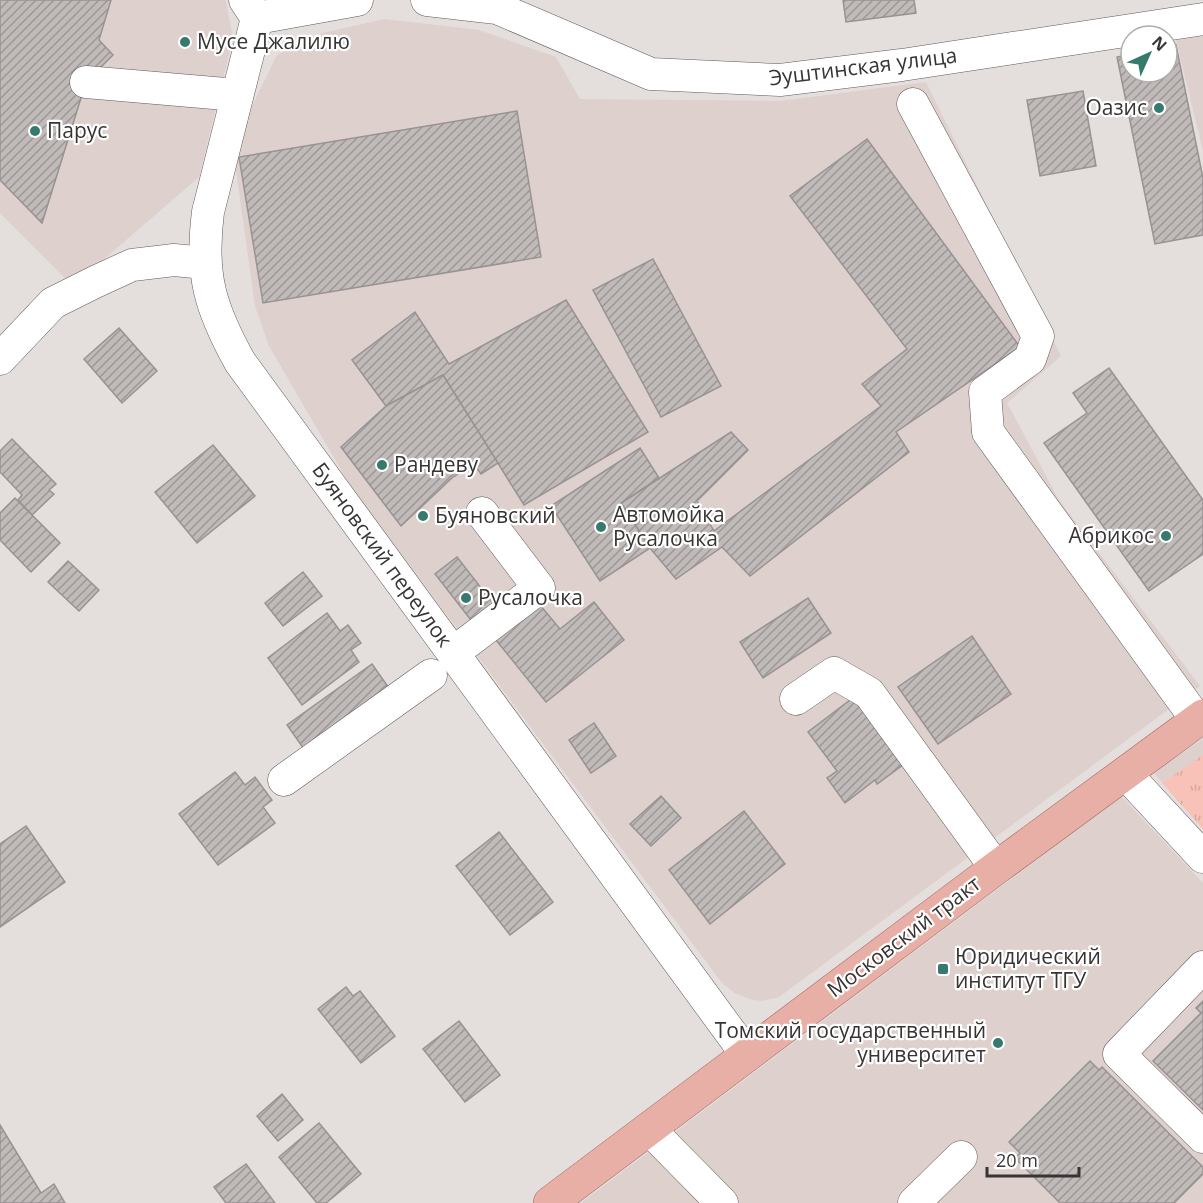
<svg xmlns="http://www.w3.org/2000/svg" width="1203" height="1203" viewBox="0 0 1203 1203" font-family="'Open Sans',sans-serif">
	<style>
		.built { fill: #ded0cd }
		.grass { fill: url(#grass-tufts) }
		.building { fill: url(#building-hatch); stroke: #989392; stroke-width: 1.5 }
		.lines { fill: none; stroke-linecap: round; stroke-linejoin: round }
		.minor-casing { stroke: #5f5a59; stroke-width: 33 }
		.major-casing { stroke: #a06157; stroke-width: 34 }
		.minor { stroke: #fff; stroke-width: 32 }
		.major { stroke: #e8afa6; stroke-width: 33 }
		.poi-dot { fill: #367a6e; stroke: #fff; stroke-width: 2 }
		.labels { text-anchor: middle; stroke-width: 4.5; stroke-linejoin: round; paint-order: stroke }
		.poi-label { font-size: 21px; fill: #373434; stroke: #fff; text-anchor: start }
		.street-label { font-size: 21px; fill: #373434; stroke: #fff }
	</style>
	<defs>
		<pattern id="grass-tufts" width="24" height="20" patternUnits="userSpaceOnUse" patternTransform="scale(1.5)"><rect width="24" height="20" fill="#f9c2b8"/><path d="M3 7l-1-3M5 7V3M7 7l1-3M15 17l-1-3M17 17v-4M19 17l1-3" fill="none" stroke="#d6a79f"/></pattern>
		<pattern id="building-hatch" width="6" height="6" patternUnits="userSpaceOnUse" patternTransform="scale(1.5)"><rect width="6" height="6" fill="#c0bab9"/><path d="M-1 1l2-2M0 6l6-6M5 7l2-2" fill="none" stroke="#9d9897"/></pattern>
	</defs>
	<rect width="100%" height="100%" fill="#e4dedd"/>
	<g class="built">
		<polygon points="0,0 225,0 226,2 233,38 199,177 73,286 0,213"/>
		<polygon points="384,19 479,30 556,57 580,99 781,101 926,82 1061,356 1007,403 1059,500 1200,686 779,997 762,1001 749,999 735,993 722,983 351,487 269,346 255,306 234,156 253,104 277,55 323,33"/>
		<polygon points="1203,36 1203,151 1176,40"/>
		<polygon points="1203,739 1203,829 1153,772"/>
		<polygon points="1121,796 1203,883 1203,1203 581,1203"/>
	</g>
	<polygon class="grass" points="1203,755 1203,829 1162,783"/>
	<g class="building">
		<polygon points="0,0 111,0 99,40 113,55 86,82 42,223 0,180"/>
		<polygon points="843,0 914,0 916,13 846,22"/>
		<polygon points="1176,45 1203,178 1203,235 1155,244 1117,57 1131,54 1131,72 1167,72 1167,47"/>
		<polygon points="1083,91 1096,166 1040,176 1027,100"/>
		<polygon points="517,111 541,257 263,303 239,157"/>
		<polygon points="867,139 1020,347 896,432 909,452 750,576 722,547 676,579 650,548 621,503 731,432 748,450 697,501 714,531 881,406 862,384 907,349 790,196"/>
		<polygon points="653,259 721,386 661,417 593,290"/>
		<polygon points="566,300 648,432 524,505 443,375 386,406 352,360 415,312 449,364"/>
		<polygon points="119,328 157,371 122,403 84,359"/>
		<polygon points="1109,368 1203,500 1203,554 1149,591 1044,443 1087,413 1073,393"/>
		<polygon points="443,375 498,463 481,474 474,464 453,477 401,526 341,447 386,406"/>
		<polygon points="12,439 56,484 49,490 54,494 32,515 18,500 22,495 0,472 0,451"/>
		<polygon points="213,445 255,496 197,543 155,492"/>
		<polygon points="640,448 659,478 621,503 650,548 600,581 551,506"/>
		<polygon points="15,498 60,543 31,572 0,540 0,513"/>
		<polygon points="457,557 496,607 474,624 435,574"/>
		<polygon points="68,561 99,590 79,611 48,582"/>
		<polygon points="303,572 322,596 283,626 265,603"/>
		<polygon points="808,598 831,633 763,678 740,642"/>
		<polygon points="594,602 624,640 546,702 496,640 540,605 560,629"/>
		<polygon points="327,613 340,631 348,625 361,643 351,650 359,662 302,705 268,658"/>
		<polygon points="972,636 1011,694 938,744 898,687"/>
		<polygon points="372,664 391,691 306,752 287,725"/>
		<polygon points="854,697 904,764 877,784 875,780 845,803 827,778 837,771 808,732"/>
		<polygon points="594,723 616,756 591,773 569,740"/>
		<polygon points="235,772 245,785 255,777 272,800 263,807 275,823 218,865 179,814"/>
		<polygon points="661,796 681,818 651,846 630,824"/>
		<polygon points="744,811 785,864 710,924 669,870"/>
		<polygon points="26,826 65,882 0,927 0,844"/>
		<polygon points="499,832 553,902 510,935 456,866"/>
		<polygon points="346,987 353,996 360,991 395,1036 361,1063 318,1009"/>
		<polygon points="1203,1001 1203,1110 1153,1061 1201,1013 1196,1008"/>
		<polygon points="459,1021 500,1075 465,1102 423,1049"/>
		<polygon points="1090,1061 1099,1070 1102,1067 1203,1167 1203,1174 1174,1203 1060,1203 1015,1158 1020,1153 1009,1142"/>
		<polygon points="282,1094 303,1120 278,1141 257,1116"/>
		<polygon points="319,1123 361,1174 326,1203 317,1203 279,1157"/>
		<polygon points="0,1125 41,1193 54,1184 65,1203 0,1203"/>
		<polygon points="246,1164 275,1203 226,1203 214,1187"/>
	</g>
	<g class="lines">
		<g class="minor-casing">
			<g id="minor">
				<path d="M245,0L257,18L208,212C200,275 210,308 240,362L747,1055"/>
				<polyline points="427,0 497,8 651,74 780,80 902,65 1203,19"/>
				<polyline points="257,18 357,0"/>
				<polyline points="86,82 237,95"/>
				<polyline points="913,104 1038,336 1030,359 985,392 988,432 1197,720"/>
				<polyline points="0,359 53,303 95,282 132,265 174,260 205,263"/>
				<polyline points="453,653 539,588 482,513"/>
				<polyline points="796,699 834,673 869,693 996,868"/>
				<polyline points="1125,773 1203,857"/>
				<polyline points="284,780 431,675"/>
				<polyline points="1203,967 1119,1054 1203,1137"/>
				<polyline points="649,1129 722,1203"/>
				<polyline points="914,1203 961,1157"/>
			</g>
		</g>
		<g class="major-casing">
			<polyline id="major" points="550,1203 996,868 1203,716"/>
		</g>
		<use href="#minor" class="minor"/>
		<use href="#major" class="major"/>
	</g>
	<g class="poi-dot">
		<circle cx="185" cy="42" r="6"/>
		<circle cx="1159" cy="108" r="6"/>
		<circle cx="35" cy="131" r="6"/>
		<circle cx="382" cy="465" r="6"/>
		<circle cx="423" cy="516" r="6"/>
		<circle cx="601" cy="527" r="6"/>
		<circle cx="1166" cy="536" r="6"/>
		<circle cx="466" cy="598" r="6"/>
		<rect x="937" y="963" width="12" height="12" rx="3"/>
		<circle cx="998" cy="1043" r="6"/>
	</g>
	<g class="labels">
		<g class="poi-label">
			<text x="197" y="49">Мусе Джалилю</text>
			<text x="1147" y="115" text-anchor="end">Оазис</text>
			<text x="47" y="138">Парус</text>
			<text x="394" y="472">Рандеву</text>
			<text x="613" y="522">Автомойка<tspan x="613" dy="24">Русалочка</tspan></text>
			<text x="435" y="523">Буяновский</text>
			<text x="1154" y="543" text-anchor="end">Абрикос</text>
			<text x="478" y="605">Русалочка</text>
			<text x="955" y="964">Юридический<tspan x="955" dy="24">институт ТГУ</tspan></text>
			<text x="986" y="1038" text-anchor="end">Томский государственный<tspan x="986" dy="24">университет</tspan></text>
		</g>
		<g class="street-label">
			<text transform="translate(863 67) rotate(-7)" y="7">Эуштинская улица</text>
			<text transform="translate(382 555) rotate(54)" y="7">Буяновский переулок</text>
			<text transform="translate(904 937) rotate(-37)" y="7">Московский тракт</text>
		</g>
	</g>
	<g transform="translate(1149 54) rotate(45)"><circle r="28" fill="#ffffff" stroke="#afaeae" stroke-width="1.5"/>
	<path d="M0-4.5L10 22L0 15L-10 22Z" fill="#367a6e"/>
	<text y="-9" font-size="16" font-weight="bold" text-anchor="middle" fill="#373434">N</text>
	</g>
	<path d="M987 1167v9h92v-9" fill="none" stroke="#373434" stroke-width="3"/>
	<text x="996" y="1167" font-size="18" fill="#373434" stroke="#ffffff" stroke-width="4.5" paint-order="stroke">20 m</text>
</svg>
